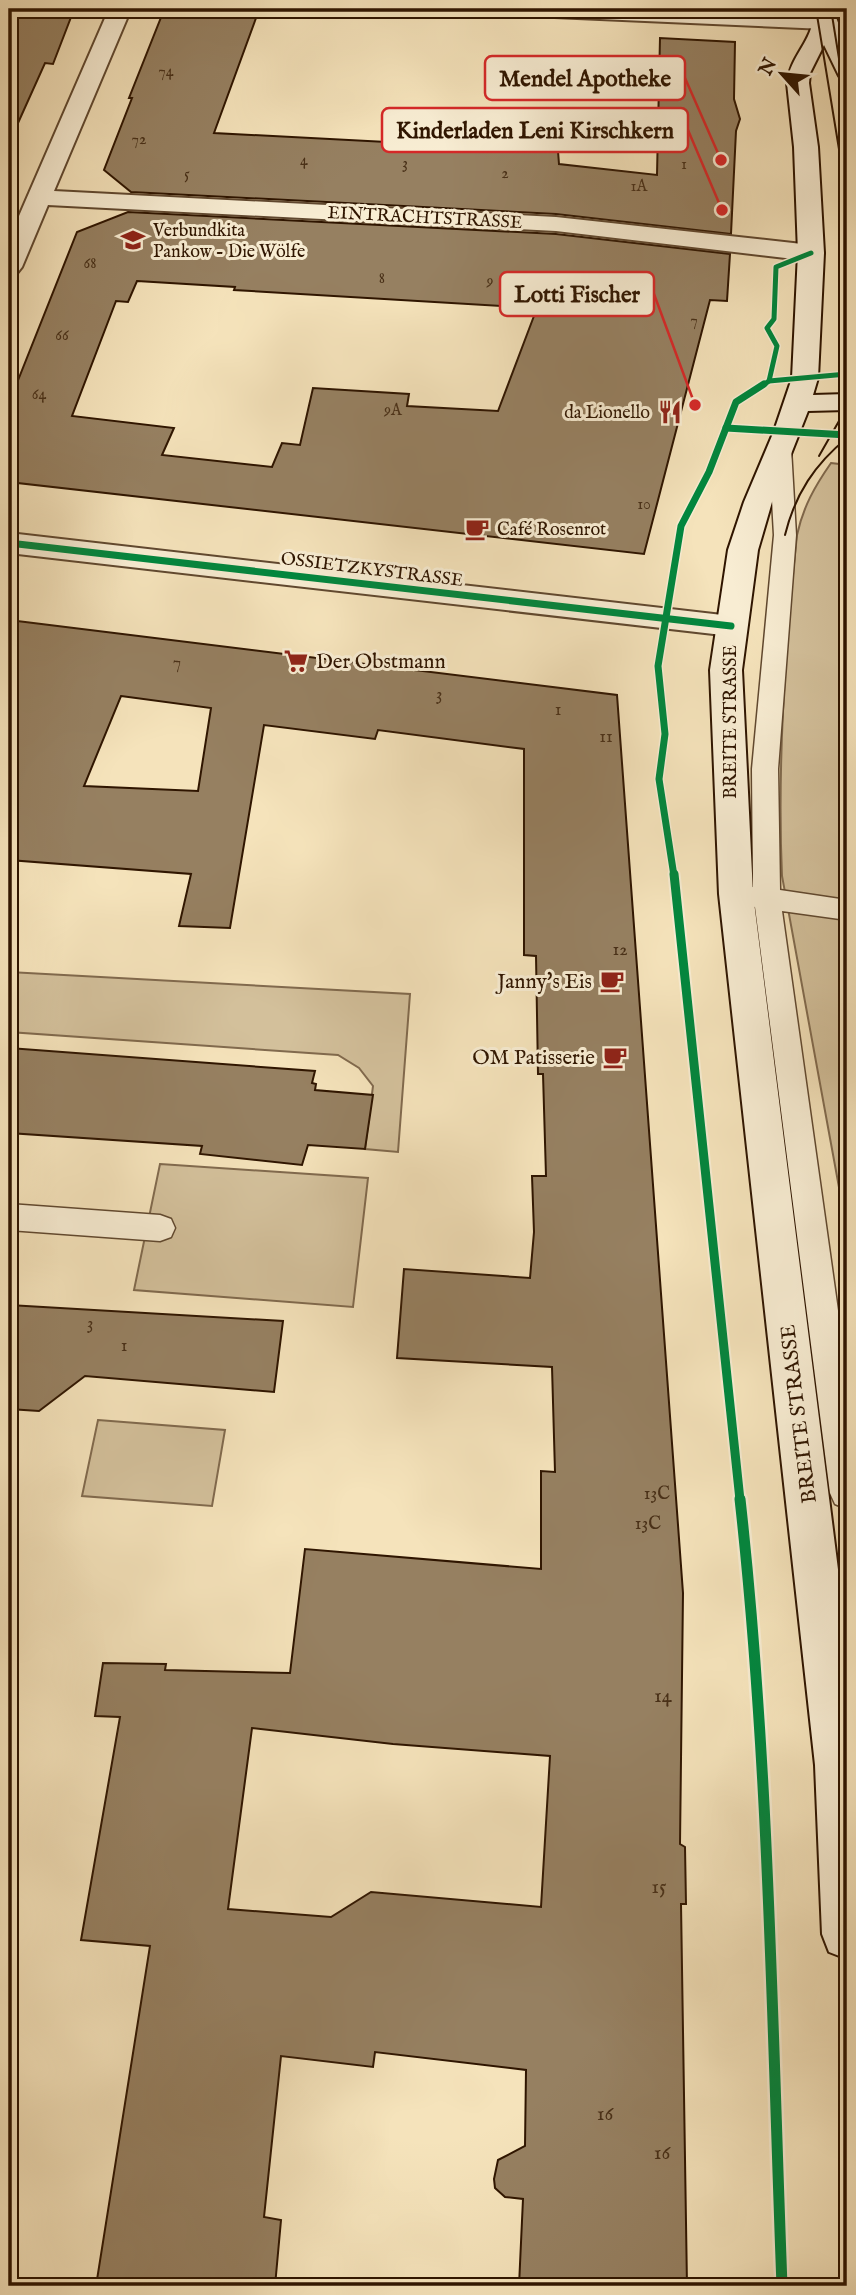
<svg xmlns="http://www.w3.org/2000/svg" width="856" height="2295" viewBox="0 0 856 2295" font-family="'IM FELL English',serif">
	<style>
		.green { fill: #d3c09b; stroke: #816a4e; stroke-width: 2 }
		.building { fill: #968061; stroke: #2f1500; stroke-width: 2; fill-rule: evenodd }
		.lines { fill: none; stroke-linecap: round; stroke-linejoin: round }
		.lane-casing { stroke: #60482f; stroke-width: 3 }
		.street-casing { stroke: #60482f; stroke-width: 4 }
		.secondary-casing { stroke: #2f1500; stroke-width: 4 }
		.lane { fill: #f8edd3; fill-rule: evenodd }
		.street { fill: #f8edd3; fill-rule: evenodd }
		.secondary { fill: #f8edd3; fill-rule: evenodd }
		.tram { stroke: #2f1500; stroke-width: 2 }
		.cycleway-far3-casing { stroke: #f8edd3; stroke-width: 8 }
		.cycleway-far2-casing { stroke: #f8edd3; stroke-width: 10 }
		.cycleway-far1-casing { stroke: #f8edd3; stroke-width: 13 }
		.cycleway-casing { stroke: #f8edd3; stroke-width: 16 }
		.cycleway-far3 { stroke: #00873e; stroke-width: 5 }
		.cycleway-far2 { stroke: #00873e; stroke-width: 7 }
		.cycleway-far1 { stroke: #00873e; stroke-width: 9 }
		.cycleway { stroke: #00873e; stroke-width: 11 }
		.labels { text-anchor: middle; stroke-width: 6; stroke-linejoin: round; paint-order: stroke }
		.far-number-label { font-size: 16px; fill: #493018 }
		.far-street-label { font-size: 18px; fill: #2f1500; stroke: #f8edd3 }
		.far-poi-label { font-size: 18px; fill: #2f1500; stroke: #f8edd3; text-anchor: start }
		.number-label { font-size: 18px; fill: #493018 }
		.poi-label { font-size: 21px; fill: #2f1500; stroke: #f8edd3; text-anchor: end }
		.street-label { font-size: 21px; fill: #2f1500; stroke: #f8edd3 }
		.near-number-label { font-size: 21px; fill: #493018 }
		.leader { fill: none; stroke: #d62828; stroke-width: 2.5 }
		.callout-dot { fill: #d62828; stroke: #f8edd3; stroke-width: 2.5 }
		.callout { fill: #f8edd3; stroke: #d62828; stroke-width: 2.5 }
		.callout-label { font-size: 23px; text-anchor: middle; font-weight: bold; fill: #2f1500 }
	</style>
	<rect width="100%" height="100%" fill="#f5e3bb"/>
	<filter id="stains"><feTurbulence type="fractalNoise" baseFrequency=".00286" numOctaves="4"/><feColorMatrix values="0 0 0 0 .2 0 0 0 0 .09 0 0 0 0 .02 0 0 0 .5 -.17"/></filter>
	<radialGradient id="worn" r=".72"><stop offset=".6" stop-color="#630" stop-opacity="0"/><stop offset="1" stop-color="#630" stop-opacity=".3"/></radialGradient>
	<g class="green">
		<path d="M831,463L847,465V1231L782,876C777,763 785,647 797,535C803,507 815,486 831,463Z"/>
		<polygon points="9,972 410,994 398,1152 365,1149 373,1086 359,1068 338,1055 9,1032"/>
		<polygon points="160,1164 368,1178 353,1307 134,1290"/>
		<polygon points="98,1420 225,1430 212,1506 82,1496"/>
	</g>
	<g class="building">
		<polygon points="9,9 72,9 70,12 73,12 53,64 45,63 9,143"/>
		<polygon points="179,14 256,18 214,133 558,151 559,164 657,175 660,38 735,42 734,99 740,119 736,131 731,234 556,214 131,192 104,170 132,98 129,98 162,15"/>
		<path d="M128,212L556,234L730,254L727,301L710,300L644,554L9,482V403L77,232ZM137,281L235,287L234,290L537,308L498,411L407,406L409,394L313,388L300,445L282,443L272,467L162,455L174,428L72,416L116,301L128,302Z"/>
		<path d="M9,620L617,695L683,1593L680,1844L685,1847L686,1904H681L687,2286H519L523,2199L505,2197L495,2188L494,2179L498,2160L525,2146L526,2070L375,2052L373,2067L281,2056L264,2217L281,2220L275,2286H96L150,1946L81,1940L120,1717L95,1716L103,1663L166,1664L165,1670L290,1673L305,1549L541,1569V1471L555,1472L552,1367L397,1358L404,1269L530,1278L534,1232L532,1176H546L543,1074H538L536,956L524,955V749L378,730L375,739L264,725L230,928L179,926L191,874L9,860ZM121,696L211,708L198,791L84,786ZM252,1728L393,1744L550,1756L541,1907L371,1892L331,1917L228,1909Z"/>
		<polygon points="9,1048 315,1071 312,1083 316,1084 315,1090 373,1095 365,1149 308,1145 302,1165 200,1154 202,1146 9,1133"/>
		<polygon points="9,1305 283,1321 274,1392 85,1376 39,1411 9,1409"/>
	</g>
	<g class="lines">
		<g class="lane-casing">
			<g id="lane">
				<polygon points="780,441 788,443 791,448 796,535 778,769 780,890 847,900 847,920 782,911 847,1375 847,1509 835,1504 830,1493 755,907 738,903 734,896 738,889 753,887 752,769 774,535 769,448 772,443"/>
				<polygon points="9,1204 160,1215 171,1219 175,1228 171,1237 160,1241 9,1230"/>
			</g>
		</g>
		<g class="street-casing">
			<g id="street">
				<polygon points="109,9 131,9 54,191 556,217 811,245 820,248 824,253 820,258 811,261 556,231 48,205 22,267 18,272 9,275 9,239"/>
				<polygon points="499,9 648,9 825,17 833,18 836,23 833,28 825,29 509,15 501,14"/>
				<polygon points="9,533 731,616 742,619 746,626 742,633 731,636 9,553"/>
			</g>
		</g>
		<g class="secondary-casing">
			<path id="secondary" d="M813,9H833L847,47V78L839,76L824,45L810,73L809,83L818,147L824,253L818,378L813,395L847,394V410L808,411L772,502L758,550L742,670L753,894L847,1641V1959L829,1952L822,1934L815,1765L719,894L710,670L728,550L744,502L774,431L792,378L798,253L794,147L787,83C790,55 817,37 813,9Z"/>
		</g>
		<use href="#lane" class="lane"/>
		<use href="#street" class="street"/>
		<use href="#secondary" class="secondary"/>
		<g class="tram">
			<polyline points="816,9 847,198"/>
			<polyline points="831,9 847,108"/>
			<polyline points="819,456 847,407"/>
			<path d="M785,535C795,494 815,464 847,438"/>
		</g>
		<g class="cycleway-far3-casing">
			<g id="cycleway-far3">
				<polyline points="769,381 777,346 767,328 774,319 776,267 811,253"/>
				<polyline points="762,386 769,381 847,374"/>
			</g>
		</g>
		<g class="cycleway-far2-casing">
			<g id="cycleway-far2">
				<polyline points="726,428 847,435"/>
				<polyline points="9,543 731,626"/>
				<polyline points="674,876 659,779 665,734 658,666 681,526 709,472 736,402 764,384"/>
			</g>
		</g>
		<g class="cycleway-far1-casing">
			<polyline id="cycleway-far1" points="674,874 740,1500"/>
		</g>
		<g class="cycleway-casing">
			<path id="cycleway" d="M740,1499C769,1760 772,2023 782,2286"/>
		</g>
		<use href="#cycleway-far3" class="cycleway-far3"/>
		<use href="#cycleway-far2" class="cycleway-far2"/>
		<use href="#cycleway-far1" class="cycleway-far1"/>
		<use href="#cycleway" class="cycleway"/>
	</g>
	<defs>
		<g id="school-bare" transform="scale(1.89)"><path d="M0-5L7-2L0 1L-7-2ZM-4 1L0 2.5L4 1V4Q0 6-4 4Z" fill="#8f2418" stroke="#f8edd3" stroke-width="2.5" paint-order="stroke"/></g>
		<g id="restaurant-bare" transform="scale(1.89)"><path d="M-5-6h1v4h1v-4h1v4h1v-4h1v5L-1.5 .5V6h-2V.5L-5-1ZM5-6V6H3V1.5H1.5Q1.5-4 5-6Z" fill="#8f2418" stroke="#f8edd3" stroke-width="2.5" paint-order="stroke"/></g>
		<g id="cafe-bare" transform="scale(1.89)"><path d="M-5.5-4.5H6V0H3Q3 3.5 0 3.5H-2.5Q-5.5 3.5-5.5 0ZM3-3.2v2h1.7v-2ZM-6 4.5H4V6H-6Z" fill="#8f2418" stroke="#f8edd3" stroke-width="2.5" paint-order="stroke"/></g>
		<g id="supermarket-bare" transform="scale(1.89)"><path d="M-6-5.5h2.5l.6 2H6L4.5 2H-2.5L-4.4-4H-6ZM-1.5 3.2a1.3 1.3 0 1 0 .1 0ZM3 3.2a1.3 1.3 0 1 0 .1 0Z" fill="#8f2418" stroke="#f8edd3" stroke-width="2.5" paint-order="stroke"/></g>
	</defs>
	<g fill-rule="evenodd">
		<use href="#school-bare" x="133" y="240"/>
		<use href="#restaurant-bare" x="670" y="412"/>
		<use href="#cafe-bare" x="477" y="529"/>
		<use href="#supermarket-bare" x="296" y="661"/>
		<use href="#cafe-bare" x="612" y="981"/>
		<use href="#cafe-bare" x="615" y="1057"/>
	</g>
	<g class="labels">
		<g class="far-number-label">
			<text x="166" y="76">74</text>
			<text x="139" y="144">72</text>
			<text x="304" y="165">4</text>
			<text x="405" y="168">3</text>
			<text x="684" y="169">1</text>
			<text x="505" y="178">2</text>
			<text x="187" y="179">5</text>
			<text x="639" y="191">1A</text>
			<text x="90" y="268">68</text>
			<text x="382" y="283">8</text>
			<text x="490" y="286">9</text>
			<text x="694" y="325">7</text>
			<text x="62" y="340">66</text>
			<text x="39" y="399">64</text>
			<text x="393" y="415">9A</text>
			<text x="644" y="509">10</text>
		</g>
		<g class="far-street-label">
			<text transform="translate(425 217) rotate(3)" y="6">EINTRACHTSTRASSE</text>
			<text transform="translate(372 569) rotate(7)" y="6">OSSIETZKYSTRASSE</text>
			<text transform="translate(730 722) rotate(-90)" y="6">BREITE STRASSE</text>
		</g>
		<g class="far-poi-label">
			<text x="153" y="236">Verbundkita<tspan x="153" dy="21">Pankow - Die Wölfe</tspan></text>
			<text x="650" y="418" text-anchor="end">da Lionello</text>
			<text x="497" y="535">Café Rosenrot</text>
		</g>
		<g class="number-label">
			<text x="177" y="668">7</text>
			<text x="439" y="700">3</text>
			<text x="558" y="715">1</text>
			<text x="606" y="742">11</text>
			<text x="620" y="955">12</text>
			<text x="90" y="1329">3</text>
			<text x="124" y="1351">1</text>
			<text x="657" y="1499">13C</text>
			<text x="648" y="1529">13C</text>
		</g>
		<g class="poi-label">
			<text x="316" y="668" text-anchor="start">Der Obstmann</text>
			<text x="592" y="988">Janny's Eis</text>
			<text x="595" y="1064">OM Patisserie</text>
		</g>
		<g class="street-label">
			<text transform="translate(798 1414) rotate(-97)" y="7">BREITE STRASSE</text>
		</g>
		<g class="near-number-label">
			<text x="663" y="1702">14</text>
			<text x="659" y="1893">15</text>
			<text x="605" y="2120">16</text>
			<text x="662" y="2159">16</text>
		</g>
	</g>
	<path class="leader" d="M721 160L685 78M722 210L688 130M695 405L654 294"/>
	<g class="callout-dot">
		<circle cx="721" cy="160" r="7"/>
		<circle cx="722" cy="210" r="7"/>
		<circle cx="695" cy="405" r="7"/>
	</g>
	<g class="callout">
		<rect x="485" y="56" width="200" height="44" rx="7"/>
		<rect x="382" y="108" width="306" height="44" rx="7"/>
		<rect x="500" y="272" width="154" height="44" rx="7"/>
	</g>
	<g class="callout-label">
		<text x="585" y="86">Mendel Apotheke</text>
		<text x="535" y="138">Kinderladen Leni Kirschkern</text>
		<text x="577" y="302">Lotti Fischer</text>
	</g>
	<rect width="856" height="2295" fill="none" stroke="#f5e3bb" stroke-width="35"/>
	<rect x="10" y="10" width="835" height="2274" fill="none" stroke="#2f1500" stroke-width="3.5"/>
	<rect x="18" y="18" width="821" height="2260" fill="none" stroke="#2f1500" stroke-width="2"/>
	<g transform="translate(782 74) rotate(297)" stroke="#f8edd3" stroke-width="5" paint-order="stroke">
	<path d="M0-5L12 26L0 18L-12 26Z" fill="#2f1500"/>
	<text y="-10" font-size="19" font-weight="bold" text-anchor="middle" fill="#2f1500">N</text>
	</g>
	<rect width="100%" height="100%" filter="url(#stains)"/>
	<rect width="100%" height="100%" fill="url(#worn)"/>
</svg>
